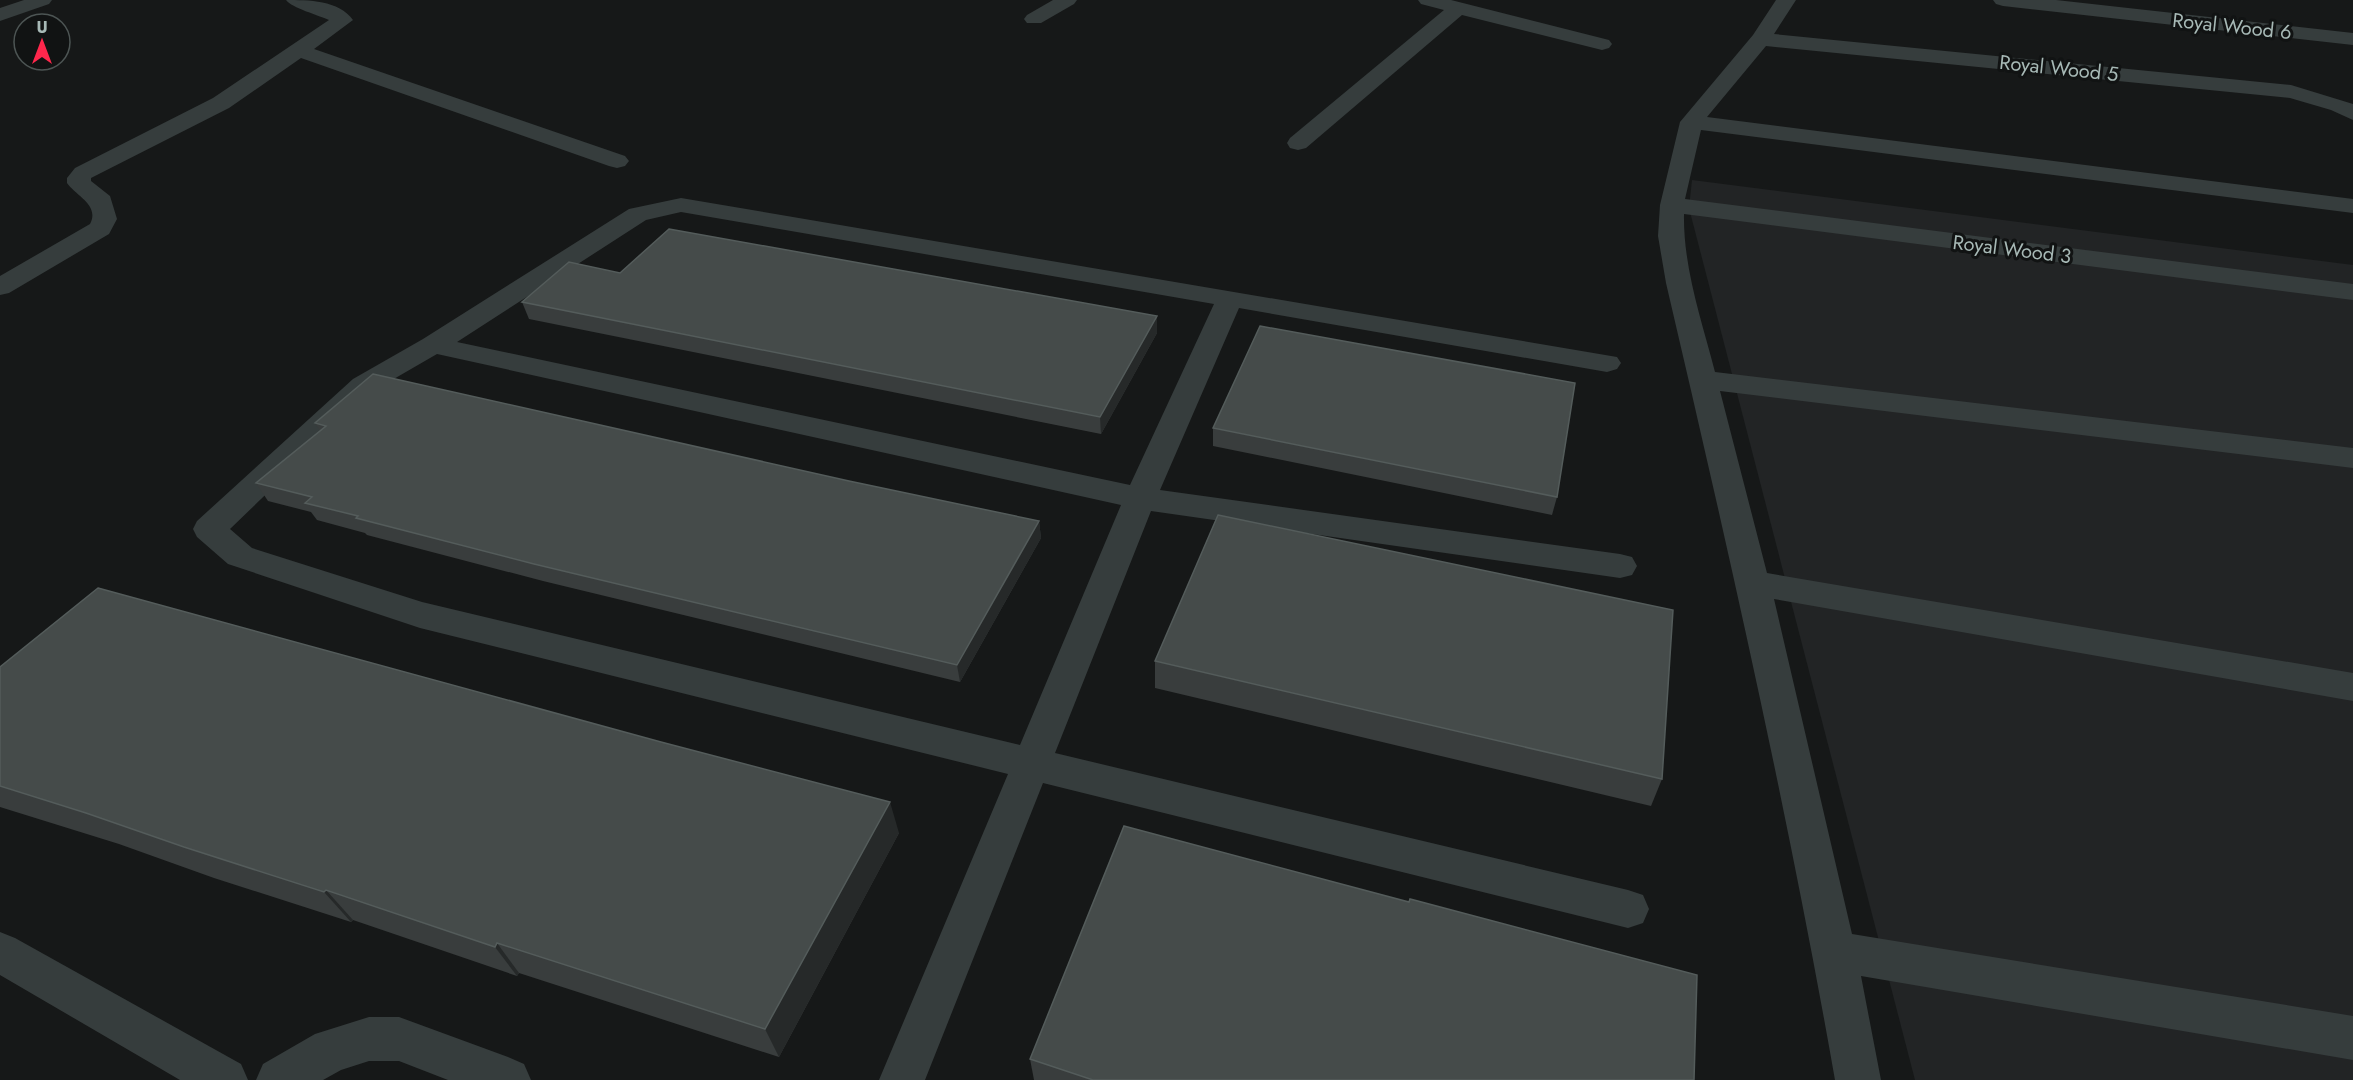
<svg xmlns="http://www.w3.org/2000/svg" width="2353" height="1080" viewBox="0 0 2353 1080" font-family="Jost,sans-serif">
	<style>
		.built { fill: #222425 }
		.lines { fill: none; stroke-linecap: round; stroke-linejoin: round }
		.minor { fill: #363d3d; fill-rule: evenodd }
		.wall { fill: #393d3d }
		.shaded-wall { fill: #262929 }
		.building { fill: #454b4a; stroke: #545c5b; stroke-width: 1.5 }
		.labels { text-anchor: middle; stroke-width: 6; stroke-linejoin: round; paint-order: stroke }
		.far-street-label { font-size: 20px; fill: #a7b9b6; stroke: #111313 }
	</style>
	<rect width="100%" height="100%" fill="#161818"/>
	<polygon class="built" points="1692,180 2353,265 2353,1080 1915,1080 1689,208"/>
	<g class="lines">
		<g class="minor">
			<polygon points="24,0 52,0 49,4 0,21 0,8"/>
			<path d="M286,0C308,0 339,0 353,20L314,49L625,156L629,161L625,166L617,168L609,166L301,58L229,108L91,178V181L110,196L117,219L109,234L9,293L0,295V276L90,224C100,205 76,196 67,183V178L75,168L213,98L329,20C318,15 292,8 286,0Z"/>
			<polygon points="1053,0 1077,0 1074,4 1041,23 1027,23 1024,19 1027,15"/>
			<polygon points="1418,0 1451,0 1609,40 1612,44 1609,48 1602,50 1462,15 1306,148 1298,150 1290,148 1287,143 1290,138 1444,10 1421,4"/>
			<path d="M1776,0H1796L1774,34L2291,85L2353,104V120L2331,110L2290,98L1766,46L1707,117L2353,199V213L1701,130L1685,199L2353,284V300L1684,214C1683,268 1702,321 1715,372L2353,448V468L1720,391L1767,573L2353,673V701L1774,599L1852,934L2353,1016V1060L1861,976L1881,1080H1835C1788,812 1728,548 1666,283L1658,236L1660,205L1680,122L1753,35Z"/>
			<polygon points="1993,0 2056,0 2353,33 2353,45 2003,6 1996,4"/>
			<path d="M681,198L1617,357L1621,363L1617,369L1607,372L1239,308L1160,490L1620,554L1632,557L1637,566L1632,575L1620,578L1151,511L1055,753L1628,890L1643,895L1649,909L1643,923L1628,928L1043,783L925,1080H879L1008,774L420,628L228,564L197,537L193,529L197,521L353,379L423,339L629,209ZM681,212L1214,304L1130,485L457,342L646,220ZM437,354L1121,505L1020,745L422,602L252,548L230,529L373,391Z"/>
			<polygon points="0,932 15,938 241,1064 248,1080 180,1080 0,975"/>
			<polygon points="369,1017 399,1017 508,1057 524,1064 531,1080 448,1080 399,1061 369,1061 341,1070 323,1080 256,1080 263,1064 315,1034"/>
		</g>
	</g>
	<g class="wall">
		<polygon points="620,273 1157,333 1101,434 529,319 522,302"/>
		<polygon points="315,423 849,481 1039,521 1041,538 960,682 543,581 367,535 365,533 317,520 311,512 268,501 256,483 320,431"/>
		<polygon points="1213,428 1557,497 1552,515 1213,446"/>
		<polygon points="1155,661 1662,779 1651,806 1155,688"/>
		<polygon points="0,667 899,833 779,1057 519,973 517,976 353,920 351,922 214,878 119,844 0,807"/>
		<polygon points="1030,1059 1694,1080 1034,1080"/>
	</g>
	<g class="shaded-wall">
		<polygon points="1157,316 1157,333 1101,434 1100,417"/>
		<polygon points="1039,521 1041,538 960,682 957,665"/>
		<polygon points="890,802 899,833 779,1057 765,1029"/>
		<polygon points="326,890 353,920 351,922 324,892"/>
		<polygon points="497,943 519,973 517,976 495,947"/>
	</g>
	<g class="building">
		<polygon points="669,229 1157,316 1100,417 522,302 569,262 620,273"/>
		<polygon points="1260,326 1575,383 1557,497 1213,428"/>
		<polygon points="373,374 849,481 1039,521 957,665 534,564 356,518 358,516 305,503 312,497 256,483 326,426 315,423"/>
		<polygon points="1218,515 1673,610 1662,779 1155,661"/>
		<polygon points="98,588 661,742 890,802 765,1029 497,943 495,947 326,890 324,892 184,847 86,813 0,786 0,667"/>
		<polygon points="1124,826 1409,902 1410,899 1697,975 1694,1080 1093,1080 1030,1059"/>
	</g>
	<g class="labels">
		<g class="far-street-label">
			<text transform="translate(2232 26) rotate(6)" y="7">Royal Wood 6</text>
			<text transform="translate(2059 68) rotate(6)" y="7">Royal Wood 5</text>
			<text transform="translate(2012 249) rotate(7)" y="7">Royal Wood 3</text>
		</g>
	</g>
	<g transform="translate(42 42)"><circle r="28" fill="#111313" stroke="#4d5554" stroke-width="1.5"/>
	<path d="M0-4.5L10 22L0 15L-10 22Z" fill="#ff274c"/>
	<text y="-9" font-size="16" font-weight="bold" text-anchor="middle" fill="#a7b9b6">U</text>
	</g>
</svg>
